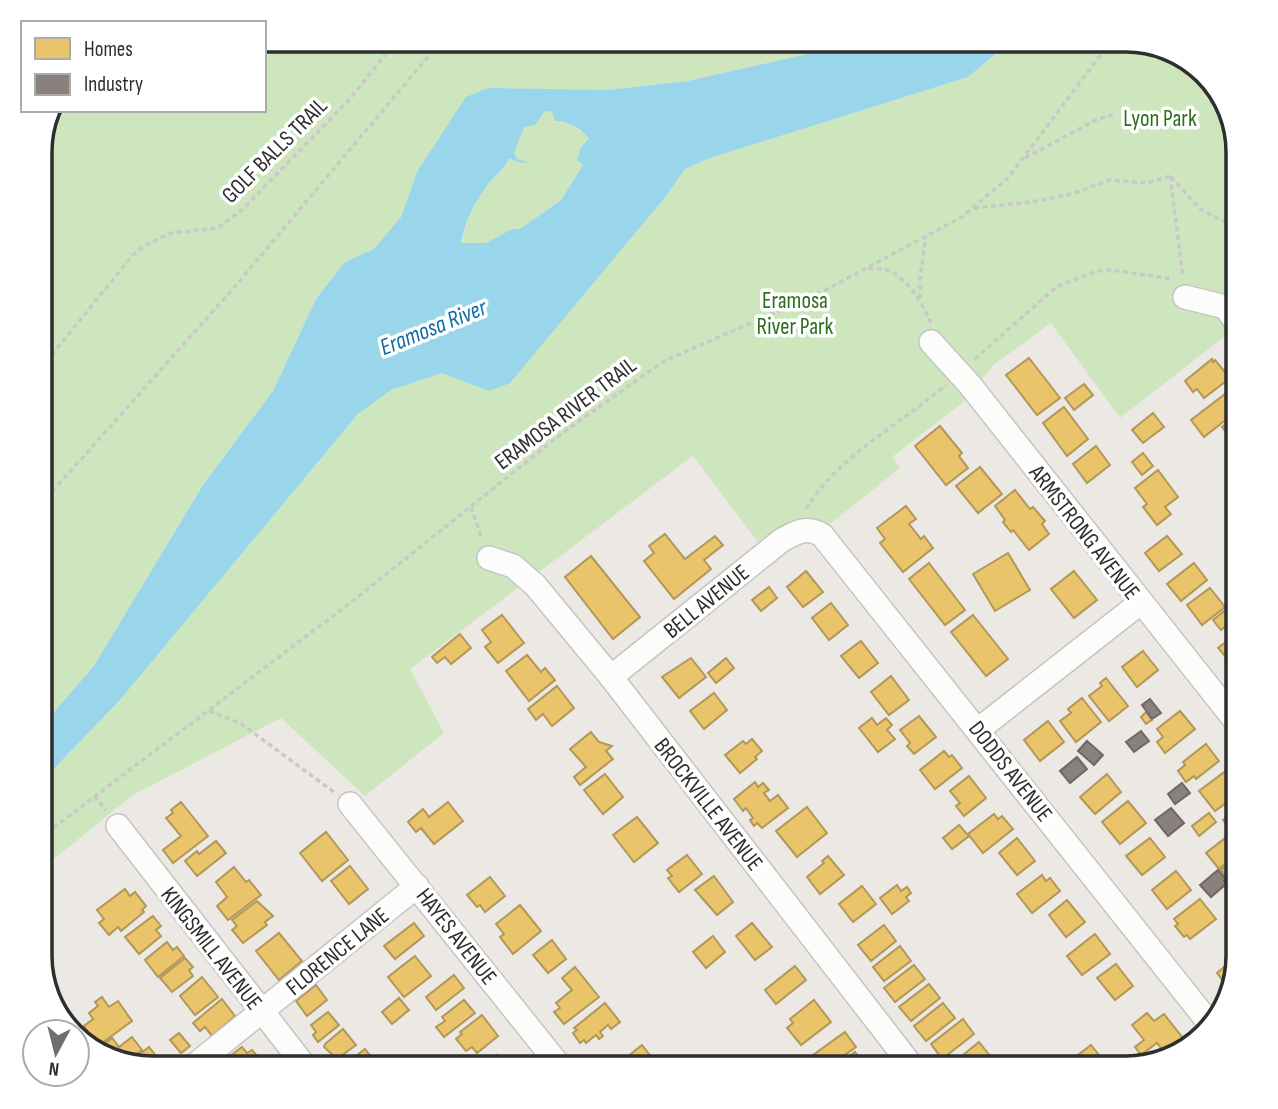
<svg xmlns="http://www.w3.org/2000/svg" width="1278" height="1109" viewBox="0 0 1278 1109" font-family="'Sofia Sans Condensed',sans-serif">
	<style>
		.green { fill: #cee6be }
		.water { fill: #99d6ec; fill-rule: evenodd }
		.homes { fill: #e9c46a; stroke: #b19758; stroke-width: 2 }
		.industry { fill: #8a817c; stroke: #6e6865; stroke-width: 2 }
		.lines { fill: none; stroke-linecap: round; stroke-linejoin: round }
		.minor-casing { stroke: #c5c4c5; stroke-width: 26 }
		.path { stroke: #c9c9c8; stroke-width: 3.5; stroke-dasharray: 5 3.5; stroke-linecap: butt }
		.minor { stroke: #fcfcfb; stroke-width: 23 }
		.labels { text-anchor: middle; stroke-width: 7; stroke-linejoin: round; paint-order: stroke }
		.park-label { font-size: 23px; fill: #2c6e1b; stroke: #fff }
		.street-label { font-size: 23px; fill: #2e2e2e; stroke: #fff }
		.water-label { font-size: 24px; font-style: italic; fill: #0d6fa3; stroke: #fff }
		.rim { fill: none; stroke: #2e2e2e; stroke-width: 3.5 }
	</style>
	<rect width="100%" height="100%" fill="#ece8e4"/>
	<g class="green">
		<polygon points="264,40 869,40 688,81 607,90 488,88 417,172 401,217 374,249 345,262 316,299 273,391 203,485 94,666 40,728 41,145 58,110 264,110"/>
		<path d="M1012,40H1126L1204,73L1238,153V326L1120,418L1051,323L993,365L966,400L892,457L900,468L830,524C798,509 784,524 760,545L693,456L410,669L444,733L365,796L281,718L133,795L40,870V783L120,700L358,414L391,390L442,373L666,196L685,169L710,158L968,77Z"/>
		<path d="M545,111L552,112L586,135L589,140L581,147L583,165L561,200L520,229H512L486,243H461C467,220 474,201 489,183C496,174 505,168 509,157L517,162L524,161L517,160L514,153L524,127L535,125Z"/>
	</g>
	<path class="water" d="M869,40H1012L968,77L710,158L685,169L666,196L510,383L489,391L442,373L391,390L358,414L120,700L40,783V728L94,666L203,485L273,391L316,299L345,262L374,249L401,217L417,172L466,97L488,88L607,90L688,81ZM545,111L552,112L555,121C567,120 583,130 589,139L581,147L577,160L583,165L561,200L520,229H512L486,243H461C465,221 475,201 489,183C496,174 505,169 509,158L517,162L531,163L517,159L514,153L524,127L535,125Z"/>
	<g class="homes">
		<polygon points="1029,358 1060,398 1037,415 1006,375"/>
		<polygon points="1212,359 1213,362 1215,360 1230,378 1204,398 1197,389 1193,392 1185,381"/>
		<polygon points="1084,384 1093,395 1074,410 1065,398"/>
		<polygon points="1229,391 1236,401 1238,410 1204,437 1191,420"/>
		<polygon points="1064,407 1088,439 1067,456 1043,423"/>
		<polygon points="1153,413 1164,427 1143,443 1132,430"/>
		<polygon points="1238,414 1238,442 1235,444 1222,427"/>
		<polygon points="940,426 962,453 959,456 968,468 946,485 915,446"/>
		<polygon points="1096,446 1110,465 1087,483 1073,464"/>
		<polygon points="1143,453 1153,466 1142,475 1132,462"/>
		<polygon points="980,467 1002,494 978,513 956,486"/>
		<polygon points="1158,470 1178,497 1165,507 1171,514 1157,525 1143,507 1147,504 1135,488"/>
		<polygon points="1015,490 1030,509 1033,507 1045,521 1042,524 1049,534 1029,550 1013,530 1011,532 1003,522 1005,520 995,506"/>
		<polygon points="906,506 916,519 909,524 921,539 924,536 933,548 903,572 880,543 885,539 877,528"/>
		<polygon points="665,534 685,559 715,536 723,545 704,560 711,569 674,599 644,561 654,553 649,546"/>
		<polygon points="1167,536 1182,554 1159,571 1145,553"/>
		<polygon points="1008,553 1030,590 995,611 973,574"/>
		<polygon points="591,556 640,617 613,639 565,577"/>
		<polygon points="929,563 965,610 945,625 909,579"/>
		<polygon points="1194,563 1207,580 1181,601 1167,584"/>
		<polygon points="806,571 823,592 803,607 787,587"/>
		<polygon points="1074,571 1097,600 1074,618 1051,589"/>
		<polygon points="769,587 777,598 761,611 752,600"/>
		<polygon points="1210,588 1225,607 1202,625 1187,605"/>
		<polygon points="831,603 848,625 829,640 812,618"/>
		<polygon points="1228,608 1235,618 1221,630 1213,620"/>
		<polygon points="502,615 524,643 498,663 485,647 491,642 482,630"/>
		<polygon points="973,615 1008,659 986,676 951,632"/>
		<polygon points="1238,633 1238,671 1218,648"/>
		<polygon points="460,634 471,648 451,664 445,657 437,663 432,657"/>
		<polygon points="861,641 878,663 859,678 841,656"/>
		<polygon points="1143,651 1158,670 1137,687 1122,667"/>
		<polygon points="527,655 541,672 545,668 555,680 529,701 506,671"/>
		<polygon points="691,658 706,677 679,698 662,677"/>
		<polygon points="726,658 734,668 716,683 708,673"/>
		<polygon points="891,676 909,700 889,715 871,692"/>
		<polygon points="1106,678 1128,706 1109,721 1089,696 1102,686 1100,683"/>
		<polygon points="557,686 574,708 552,726 543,714 536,720 528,709"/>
		<polygon points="714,693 727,710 704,729 690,711"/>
		<polygon points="1082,698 1101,722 1076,742 1060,721 1071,713 1068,709"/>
		<polygon points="1180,711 1195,729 1165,753 1157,742 1163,737 1157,729"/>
		<polygon points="1146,712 1152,720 1146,724 1141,717"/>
		<polygon points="919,716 936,737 914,754 907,746 910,743 900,730"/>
		<polygon points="872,718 877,725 886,718 892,725 887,730 895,739 878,752 859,728"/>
		<polygon points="1048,721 1064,742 1040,761 1024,740"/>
		<polygon points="591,732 599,742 612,746 606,751 613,759 580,785 574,777 586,767 570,749"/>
		<polygon points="752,739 762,751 755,757 757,759 740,773 725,755 743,741 746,744"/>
		<polygon points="1206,744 1219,761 1196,779 1194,776 1186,782 1178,771 1185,765 1183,762"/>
		<polygon points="944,751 949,757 952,755 962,768 935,789 920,770"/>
		<polygon points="1227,770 1232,777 1235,775 1238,778 1238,794 1215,811 1199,791"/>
		<polygon points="605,774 623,797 603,814 584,790"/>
		<polygon points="1107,774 1121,792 1095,814 1080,797"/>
		<polygon points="969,776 986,798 964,816 956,806 960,803 950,791"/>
		<polygon points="755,782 758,787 763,783 769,790 764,793 770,801 778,795 788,808 762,828 757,823 754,826 750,820 753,818 746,808 743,811 734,799"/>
		<polygon points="1128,801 1146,823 1120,844 1102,822"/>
		<polygon points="181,802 208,836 173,863 163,850 181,836 166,818 173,813 171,810"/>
		<polygon points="448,802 463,821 434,844 421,828 416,832 408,822 423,809 429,817"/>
		<polygon points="807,807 827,833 797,857 776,831"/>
		<polygon points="1238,809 1238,839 1223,820"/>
		<polygon points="1209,813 1216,822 1199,836 1192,826"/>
		<polygon points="994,814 998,819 1002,816 1013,829 983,853 968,834"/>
		<polygon points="637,817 658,843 634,862 613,835"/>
		<polygon points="959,825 969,836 952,849 943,838"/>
		<polygon points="326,832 348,860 322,881 300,853"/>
		<polygon points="1017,838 1035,861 1017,875 999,853"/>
		<polygon points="1150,838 1165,857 1142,875 1126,856"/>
		<polygon points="1224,839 1236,855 1219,869 1206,853"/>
		<polygon points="216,841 226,853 197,876 185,861 197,851 199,854"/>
		<polygon points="687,855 702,874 679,892 668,878 672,876 667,870"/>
		<polygon points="828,856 844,875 820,894 807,877 824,863 822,861"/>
		<polygon points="1238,857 1238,882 1234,885 1221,870"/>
		<polygon points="350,866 368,889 349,904 331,881"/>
		<polygon points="234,867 246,882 249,880 261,895 228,920 217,906 227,897 216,882"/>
		<polygon points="1176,871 1191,890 1167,909 1152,890"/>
		<polygon points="1042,875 1046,881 1050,878 1060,891 1032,913 1017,894"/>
		<polygon points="714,876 733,902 717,915 695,890"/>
		<polygon points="490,877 505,896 485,912 480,905 477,907 467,895"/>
		<polygon points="897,885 901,891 907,887 911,893 906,897 909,901 892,914 880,898"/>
		<polygon points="862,886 876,904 853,922 839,904"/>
		<polygon points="125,889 130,896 135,892 146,906 142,910 144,912 121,931 118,927 109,935 99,923 104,919 97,910"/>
		<polygon points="1200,899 1216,919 1190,939 1187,935 1184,937 1175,926 1178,924 1174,919"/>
		<polygon points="1067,900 1085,922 1066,937 1049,915"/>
		<polygon points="257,901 273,916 265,922 267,925 243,943 232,930 237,926 232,920"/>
		<polygon points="520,905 541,931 513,954 500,937 504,934 496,924"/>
		<polygon points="153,916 161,926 156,930 161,936 139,954 125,937"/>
		<polygon points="414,923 424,936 395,959 384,946"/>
		<polygon points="752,923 772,947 755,960 736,936"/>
		<polygon points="884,925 896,941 871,961 858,945"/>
		<polygon points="279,933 302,961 279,980 256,951"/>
		<polygon points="1095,934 1110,954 1082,975 1067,956"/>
		<polygon points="713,936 725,952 706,968 693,952"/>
		<polygon points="552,940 566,959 548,973 533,955"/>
		<polygon points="167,942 173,950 177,947 184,956 158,977 145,960"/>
		<polygon points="900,946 911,961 884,981 873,967"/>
		<polygon points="415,956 431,976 404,997 388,977"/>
		<polygon points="185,958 193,967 189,970 193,976 172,992 160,978"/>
		<polygon points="1235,958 1238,963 1227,986 1217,973"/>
		<polygon points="1116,964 1133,986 1115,1000 1097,978"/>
		<polygon points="914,965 925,979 895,1002 884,988"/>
		<polygon points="795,966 806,980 776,1004 765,990"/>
		<polygon points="575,967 599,997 564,1024 554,1012 560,1008 556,1003 572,990 562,978"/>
		<polygon points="454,975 464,988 436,1010 426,997"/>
		<polygon points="202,977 218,997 195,1015 180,996"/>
		<polygon points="929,984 940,998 911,1021 899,1007"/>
		<polygon points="316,985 327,1000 307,1016 296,1001"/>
		<polygon points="102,997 109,1007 118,1001 132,1021 98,1046 84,1026 93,1019 89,1013 98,1006 95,1002"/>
		<polygon points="399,998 409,1010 392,1024 382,1012"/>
		<polygon points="222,999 235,1016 212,1036 205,1027 200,1031 193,1023"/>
		<polygon points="464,1000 475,1013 444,1037 436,1027 445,1021 442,1017"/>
		<polygon points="814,1000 831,1022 801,1045 787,1028 793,1023 790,1019"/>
		<polygon points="605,1003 620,1022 611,1029 608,1025 600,1032 603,1036 599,1039 596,1035 586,1043 584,1040 580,1043 573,1033 577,1030 574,1028"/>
		<polygon points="943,1003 955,1018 926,1041 914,1026"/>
		<polygon points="328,1012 339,1025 318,1042 313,1035 316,1032 311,1025"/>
		<polygon points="1147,1013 1154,1021 1164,1014 1186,1042 1164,1052 1157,1043 1141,1055 1135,1047 1144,1040 1132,1025"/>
		<polygon points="482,1015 498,1036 477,1053 472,1047 466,1051 456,1039 462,1034 460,1032"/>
		<polygon points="963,1019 974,1034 942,1059 931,1044"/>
		<polygon points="343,1029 356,1045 337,1059 324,1047 325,1044"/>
		<polygon points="845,1032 856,1047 829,1066 826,1062 817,1069 809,1058"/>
		<polygon points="179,1033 190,1046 181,1053 170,1040"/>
		<polygon points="132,1037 142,1050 129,1059 101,1047 112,1038 119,1047"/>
		<polygon points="979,1042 991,1057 976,1069 964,1069 957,1060"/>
		<polygon points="642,1045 656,1063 649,1069 612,1069"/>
		<polygon points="1091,1045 1110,1069 1081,1069 1073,1059"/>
		<polygon points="149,1047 165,1067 163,1069 152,1069 132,1060"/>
		<polygon points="242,1047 247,1053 252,1050 258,1057 244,1069 231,1069 224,1061"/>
		<polygon points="365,1049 376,1063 369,1069 345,1069 343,1066"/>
		<polygon points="855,1052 864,1064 857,1069 832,1069"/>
		<polygon points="497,1055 508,1069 480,1069"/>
		<polygon points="396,1058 401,1065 397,1069 378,1069 390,1059 391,1061"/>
		<polygon points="265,1060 271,1067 268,1069 251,1069"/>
	</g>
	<g class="industry">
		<polygon points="1150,699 1161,713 1152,719 1142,705"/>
		<polygon points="1141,731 1149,741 1134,752 1126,742"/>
		<polygon points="1087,741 1103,755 1094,765 1078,751"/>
		<polygon points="1077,757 1087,769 1070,783 1060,771"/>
		<polygon points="1182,783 1190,793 1175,804 1168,794"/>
		<polygon points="1171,808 1184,823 1168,836 1155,820"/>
		<polygon points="1218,870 1226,879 1224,881 1226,884 1211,897 1200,885"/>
	</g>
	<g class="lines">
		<g class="minor-casing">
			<g id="minor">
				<polyline points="1185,297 1225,307 1238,324"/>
				<polyline points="931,342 970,385 1238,724"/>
				<polyline points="489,558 513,566 535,585 611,677 914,1069"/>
				<path d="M611,677L782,540C797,532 806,526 822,535L1210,1024"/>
				<polyline points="978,730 1140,603"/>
				<polyline points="350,804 562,1069"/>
				<polyline points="118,826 307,1069"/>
				<polyline points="190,1069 417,886"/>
			</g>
		</g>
		<g class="path">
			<polyline points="1025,158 1094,121 1114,114"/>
			<polyline points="1170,176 1183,277"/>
			<polyline points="1171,177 1200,209 1238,229"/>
			<polyline points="974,208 1031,202 1072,194 1110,180 1147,183 1170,176"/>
			<path d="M868,268C874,269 884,268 890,271C910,282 922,303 931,323"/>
			<polyline points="920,298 920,278 926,236"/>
			<polyline points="975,359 1056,287 1097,271 1110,270 1174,279"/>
			<polyline points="41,368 133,255 144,246 171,233 217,228 242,210 349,100 397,40"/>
			<polyline points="41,504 232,290 442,40"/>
			<polyline points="471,507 482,539"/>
			<path d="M806,509C838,456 899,425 946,385"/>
			<polyline points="209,711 240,723 334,792"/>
			<polyline points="94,796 106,810"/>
			<polyline points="40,838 354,600 565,431 664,361 818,294 962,217 1008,178 1112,40"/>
		</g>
		<use href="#minor" class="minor"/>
	</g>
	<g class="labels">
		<g class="park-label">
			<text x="1160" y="126">Lyon Park</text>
			<text x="795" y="308">Eramosa<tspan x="795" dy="26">River Park</tspan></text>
		</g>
		<g class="street-label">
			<text transform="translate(274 150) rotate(-45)" y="8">GOLF BALLS TRAIL</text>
			<text transform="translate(565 413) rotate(-37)" y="8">ERAMOSA RIVER TRAIL</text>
			<text transform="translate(1085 532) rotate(52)" y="8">ARMSTRONG AVENUE</text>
			<text transform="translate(706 601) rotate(-39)" y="8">BELL AVENUE</text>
			<text transform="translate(1011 771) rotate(52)" y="8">DODDS AVENUE</text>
			<text transform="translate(709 804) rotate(52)" y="8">BROCKVILLE AVENUE</text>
			<text transform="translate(457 936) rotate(52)" y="8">HAYES AVENUE</text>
			<text transform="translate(212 948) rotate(52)" y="8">KINGSMILL AVENUE</text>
			<text transform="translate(337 951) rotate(-39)" y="8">FLORENCE LANE</text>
		</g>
		<g class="water-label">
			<text transform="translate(433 327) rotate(-22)" y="8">Eramosa River</text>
		</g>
	</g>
	<path d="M0 0H1278V1109H0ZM152 52H1126A100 100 0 0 1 1226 152V956A100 100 0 0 1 1126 1056H152A100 100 0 0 1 52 956V152A100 100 0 0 1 152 52Z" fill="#fff" fill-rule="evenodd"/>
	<path class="rim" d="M152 52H1126A100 100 0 0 1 1226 152V956A100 100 0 0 1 1126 1056H152A100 100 0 0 1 52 956V152A100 100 0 0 1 152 52Z"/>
	<rect x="21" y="21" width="245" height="91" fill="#ffffff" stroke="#ababab" stroke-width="2"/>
	<rect x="35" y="38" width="35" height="21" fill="#e9c46a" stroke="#ababab" stroke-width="2"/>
	<text x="84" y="56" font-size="21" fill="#2e2e2e">Homes</text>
	<rect x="35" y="74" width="35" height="21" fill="#8a817c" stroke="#ababab" stroke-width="2"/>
	<text x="84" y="91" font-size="21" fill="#2e2e2e">Industry</text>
	<g transform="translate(56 1053) rotate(187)"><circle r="33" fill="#ffffff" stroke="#ababab" stroke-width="2"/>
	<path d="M0-5L12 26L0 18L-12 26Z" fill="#706f6e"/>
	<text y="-10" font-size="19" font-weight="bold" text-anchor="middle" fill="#2e2e2e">N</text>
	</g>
</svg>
